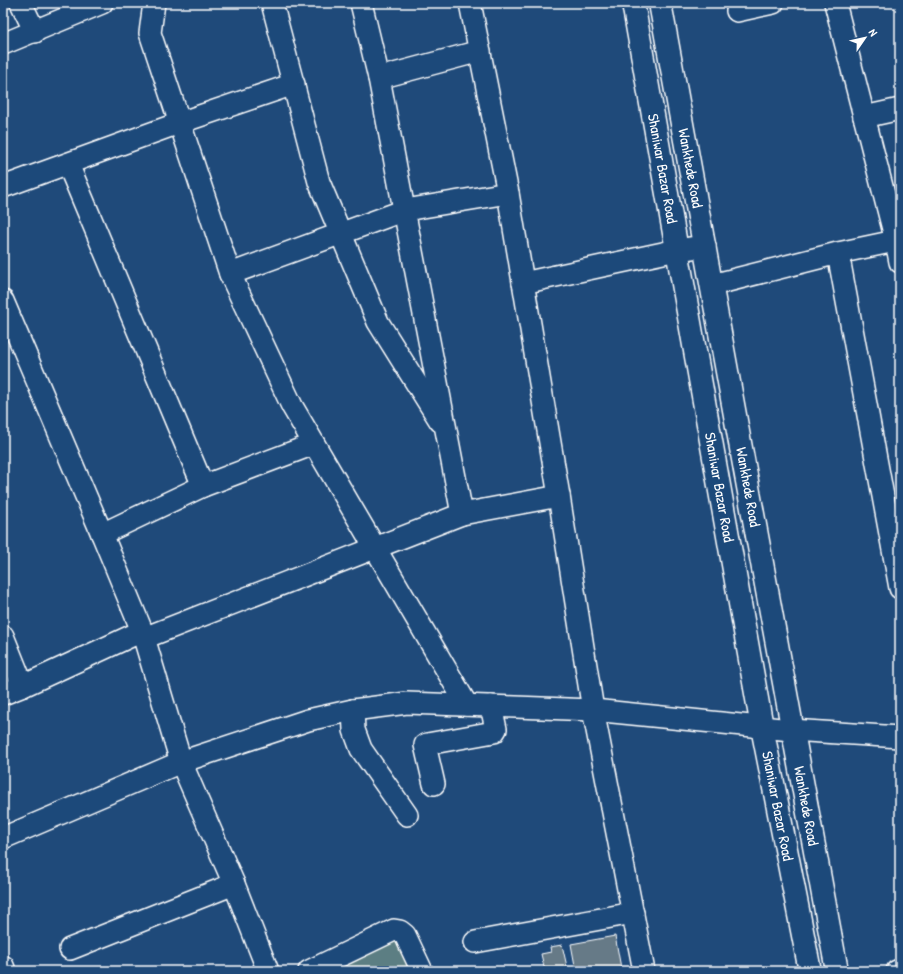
<svg xmlns="http://www.w3.org/2000/svg" width="903" height="974" viewBox="0 0 903 974" font-family="'Patrick Hand',sans-serif">
	<style>
		.green { fill: #5c7e83; stroke: #aebec1 }
		.building { fill: #667a87; stroke: #fff }
		.lines { fill: none; stroke-linecap: round; stroke-linejoin: round }
		.street-casing { stroke: #fff; stroke-width: 24 }
		.secondary-casing { stroke: #fff; stroke-width: 25 }
		.street { stroke: #1f4a7a; stroke-width: 21 }
		.secondary { stroke: #1f4a7a; stroke-width: 22 }
		.labels { text-anchor: middle; stroke-width: 3.5; stroke-linejoin: round; paint-order: stroke }
		.street-label { font-size: 15px; fill: #fff; stroke: #1f4a7a }
	</style>
	<rect width="100%" height="100%" fill="#1f4a7a"/>
	<filter id="ink" filterUnits="userSpaceOnUse"><feTurbulence type="fractalNoise" baseFrequency=".025" numOctaves="2"/><feDisplacementMap in="SourceGraphic" scale="8" xChannelSelector="R" yChannelSelector="G"/><feConvolveMatrix kernelMatrix="1 2 1 2 8 2 1 2 1" color-interpolation-filters="sRGB"/></filter>
	<g filter="url(#ink)">
		<polygon class="green" points="398,939 412,971 317,971"/>
		<g class="building">
			<polygon points="615,936 621,968 601,971 576,971 571,944"/>
			<polygon points="562,945 568,971 545,971 541,954 551,952 550,947"/>
		</g>
		<g class="lines">
			<g class="street-casing">
				<g id="street">
					<polyline points="21,3 35,32"/>
					<polyline points="154,3 150,33 230,274 292,406 467,705"/>
					<polyline points="272,3 319,182 378,322 440,421"/>
					<polyline points="361,3 379,78"/>
					<polyline points="470,3 508,193 559,496 593,710 644,971"/>
					<polyline points="835,3 896,241 900,262"/>
					<polyline points="737,11 773,3"/>
					<polyline points="3,44 102,3"/>
					<polyline points="480,51 379,78 462,514 559,496"/>
					<polyline points="864,117 900,109"/>
					<polyline points="68,164 203,486 314,444"/>
					<polyline points="3,187 179,123 294,84"/>
					<polyline points="838,253 900,588"/>
					<polyline points="230,274 405,210 508,193"/>
					<polyline points="523,283 677,250 705,246"/>
					<polyline points="712,285 838,253 900,240"/>
					<polyline points="3,301 102,534 203,486"/>
					<polyline points="102,534 142,631"/>
					<polyline points="3,636 23,686 142,631 181,762 234,884 268,971"/>
					<polyline points="144,638 462,514"/>
					<polyline points="3,694 23,686"/>
					<polyline points="353,710 354,730 361,749 407,815"/>
					<polyline points="434,784 425,745 427,744 494,732 496,729 491,706"/>
					<polyline points="3,838 181,762 308,720 353,710 407,703 593,710 791,730 900,737"/>
					<polyline points="475,942 633,913"/>
					<polyline points="70,949 234,884"/>
					<polyline points="3,966 5,971"/>
					<polyline points="309,971 394,930 400,931 405,935 422,971"/>
					<polyline points="897,971 900,970"/>
				</g>
			</g>
			<g class="secondary-casing">
				<g id="secondary">
					<path id="s1" d="M633,3L762,727L810,971"/>
					<path id="s2" d="M660,3C720,325 776,649 837,971"/>
				</g>
			</g>
			<use href="#street" class="street"/>
			<use href="#secondary" class="secondary"/>
		</g>
	</g>
	<g class="labels">
		<g class="street-label">
			<text dy="5" stroke="none"><textPath href="#s1" startOffset="168">Shaniwar Bazar Road</textPath></text>
			<text dy="5" stroke="none"><textPath href="#s2" startOffset="168">Wankhede Road</textPath></text>
			<text dy="5" stroke="none"><textPath href="#s1" startOffset="492">Shaniwar Bazar Road</textPath></text>
			<text dy="5" stroke="none"><textPath href="#s2" startOffset="492">Wankhede Road</textPath></text>
			<text dy="5" stroke="none"><textPath href="#s1" startOffset="816">Shaniwar Bazar Road</textPath></text>
			<text dy="5" stroke="none"><textPath href="#s2" startOffset="816">Wankhede Road</textPath></text>
		</g>
	</g>
	<rect width="903" height="974" fill="none" stroke="#1f4a7a" stroke-width="16"/>
	<rect x="8" y="8" width="887" height="958" fill="none" stroke="#fff" stroke-width="1.5" filter="url(#ink)"/>
	<g transform="translate(865 38) rotate(56)" stroke="#1f4a7a" stroke-width="3" paint-order="stroke">
	<path d="M0-3L7 15L0 10L-7 15Z" fill="#ffffff"/>
	<text y="-6" font-size="11" font-weight="bold" text-anchor="middle" fill="#ffffff">N</text>
	</g>
</svg>
